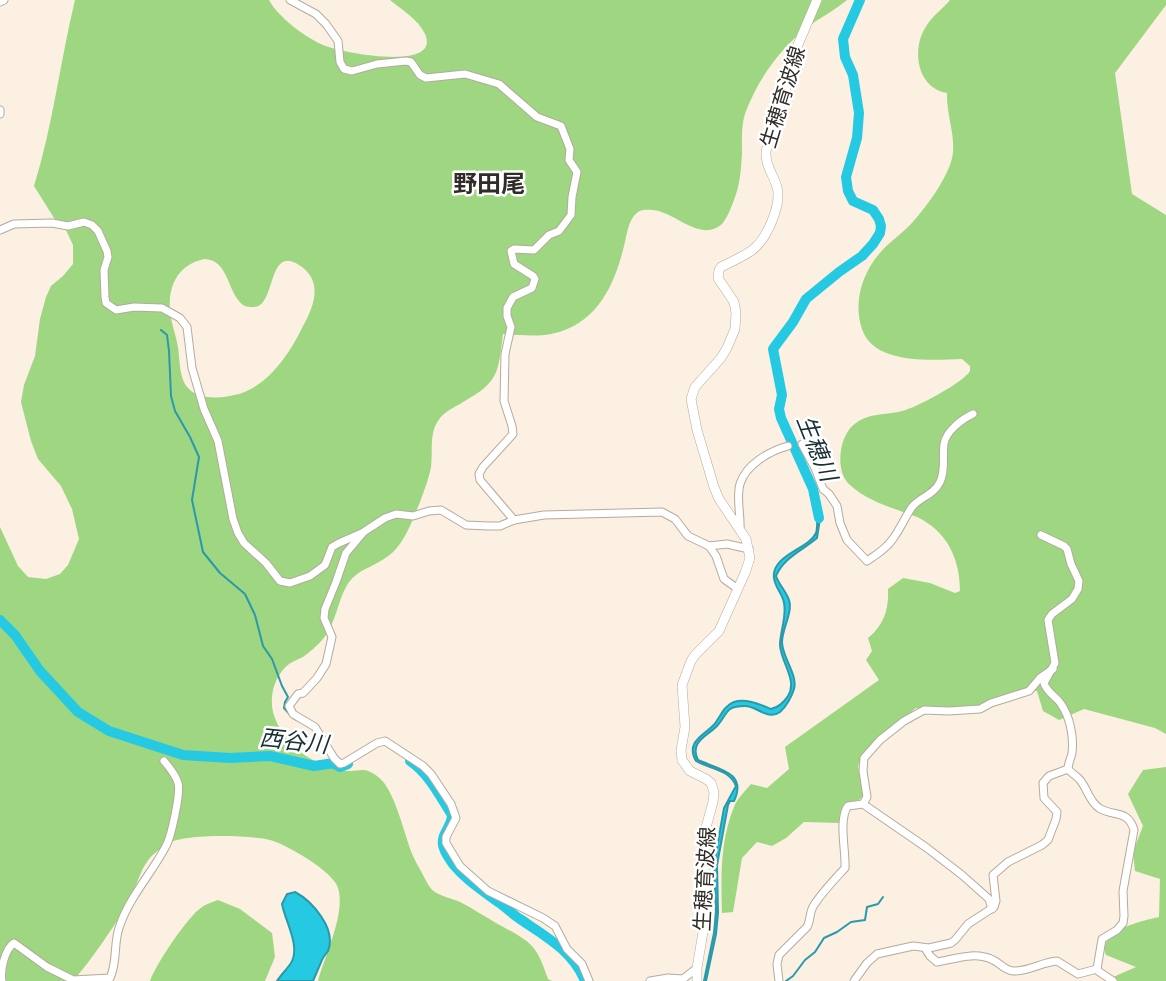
<svg xmlns="http://www.w3.org/2000/svg" width="1166" height="981" viewBox="0 0 1166 981" font-family="Cabin,'Noto Sans JP',sans-serif">
	<style>
		.forest { fill: #9ed681; fill-rule: evenodd }
		.water { fill: #26c9e2; stroke: #299aaa; stroke-width: 2 }
		.lines { fill: none; stroke-linecap: round; stroke-linejoin: round }
		.stream { stroke: #299aaa; stroke-width: 2 }
		.river { stroke: #26c9e2; stroke-width: 10 }
		.minor-casing { stroke: #b5aa9d; stroke-width: 9 }
		.major-casing { stroke: #b5aa9d; stroke-width: 10 }
		.minor { stroke: #fff; stroke-width: 7 }
		.major { stroke: #fff; stroke-width: 9 }
		.labels { text-anchor: middle; stroke-width: 5; stroke-linejoin: round; paint-order: stroke }
		.street-label { font-size: 21px; fill: #302c27; stroke: #fff }
		.water-label { font-size: 23px; font-style: italic; fill: #173034; stroke: #fff }
		.quarter-label { font-size: 24px; font-weight: bold; fill: #302c27; stroke: #fff }
	</style>
	<rect width="100%" height="100%" fill="#fbf0e2"/>
	<g class="forest">
		<path d="M75,0H269C277,16 306,38 323,45C338,52 442,73 425,34C419,20 401,9 390,0H847C837,8 827,14 816,21C784,43 760,75 746,111C741,124 742,140 742,153C741,170 740,185 734,200C731,208 727,218 722,224C701,243 675,212 653,210C648,210 643,209 638,212C628,219 627,235 624,246C614,287 596,325 551,334C536,337 518,335 503,334C498,373 499,382 463,402C454,408 444,411 438,421C429,434 433,452 431,467C429,478 424,491 420,502C411,523 404,547 384,559C372,567 358,570 349,582C337,600 337,622 323,639C317,646 310,652 303,657C299,659 293,661 289,664C275,675 269,695 273,712C282,745 313,766 347,771C360,772 363,766 377,776C395,788 404,835 413,856C416,863 420,869 423,875C426,881 430,889 435,892C441,896 453,899 460,902C472,908 484,916 496,923C508,930 522,936 532,946C540,955 544,968 548,979L552,981H318C325,955 346,913 338,888C334,872 286,844 270,840C250,835 181,833 165,845C160,849 153,854 149,859C139,871 135,893 126,907C110,932 92,959 73,981H0V527L18,566L28,577L46,579L60,574L68,565L79,539L72,509L61,486L38,459L31,441L21,402L24,385L35,356L40,319L46,297L51,286L63,276L73,264V245L65,228L54,218L34,186C53,125 60,62 75,0ZM204,259C229,259 227,293 243,305C246,307 251,307 254,307C276,307 267,244 299,265C324,281 314,306 303,326C290,353 269,385 239,394C223,398 200,401 188,388C179,378 180,360 178,347C176,335 171,323 170,311C168,285 178,265 204,259Z"/>
		<path d="M950,0H1166V5L1115,73L1132,194L1166,215V734L1155,728L1084,709L1059,720L1043,711L1037,691H1017L992,699L977,707L916,708L877,739L863,753L858,766L864,795L859,800L843,805L840,823L804,822L786,838L772,846L757,842L742,858L733,912L722,913C721,878 720,841 734,807C737,799 745,791 751,784L767,788L789,769L785,747L879,680L866,660L872,651L868,638C884,625 889,609 888,589L903,578L930,583L955,593L960,591C960,559 947,531 917,517C894,508 868,502 850,485C834,471 839,434 856,423C869,413 887,415 902,411C916,408 964,382 970,371V366L962,359C931,360 874,365 862,329C853,303 862,274 879,254C888,243 900,235 910,225C925,209 944,183 951,162C958,140 946,116 947,93C916,88 911,47 927,25C933,15 943,9 950,0Z"/>
		<path d="M1166,767V981H1104L1136,967L1106,955C1098,930 1142,921 1159,917L1160,879L1135,871L1133,852L1143,826L1128,794L1143,770Z"/>
		<path d="M218,900L240,909L272,933L275,957L265,981H150C156,964 188,916 202,907C206,904 213,902 218,900Z"/>
	</g>
	<g class="water">
		<path d="M818,501L821,512L817,538C803,550 783,558 776,576C779,585 786,591 789,600C793,612 782,629 782,642C782,657 798,675 794,689C792,696 786,707 780,712C768,721 757,706 745,706C724,706 728,714 717,726C707,736 689,742 698,760C717,769 748,772 734,801H730L728,805L717,865L718,913L716,934L706,981H704L714,933L716,911L714,864L724,808L736,786C729,769 710,769 696,761C684,740 708,734 716,722C721,715 725,705 734,702C746,698 761,705 771,709C779,707 783,703 788,696C798,680 781,663 780,645C780,632 787,616 784,603C783,594 775,588 774,578C771,555 809,549 816,533C819,525 815,511 818,501Z"/>
		<path d="M295,892C312,901 337,929 328,951C326,954 323,957 322,960C319,967 316,974 313,981H277C281,975 287,969 291,963C301,946 285,921 282,904L287,894Z"/>
	</g>
	<g class="lines">
		<g class="stream">
			<polyline points="161,330 167,335 169,351 171,396 175,411 190,437 199,457 192,500 203,552 220,573 245,594 255,615 263,646 272,659 282,686 288,697 285,702 284,708 293,718 299,721"/>
			<polyline points="786,981 793,976 805,960 815,952 824,938 837,932 851,922 865,920 867,907 878,904 883,897"/>
		</g>
		<g class="river">
			<polyline points="819,518 813,489 781,418 779,409 782,395 773,349 793,322 806,299 839,272 862,256 873,244 880,233 881,226 879,219 873,210 853,201 848,191 846,177 857,138 859,113 853,75 845,57 843,39 860,0"/>
			<polyline points="0,620 15,635 40,671 78,712 109,731 183,755 230,758 270,756 314,766 334,763 340,767 348,764"/>
			<path d="M410,761C430,775 439,795 452,815C452,827 441,833 443,845C444,852 449,858 453,864C466,880 482,890 498,902C506,907 512,914 520,919C545,936 573,951 585,981"/>
		</g>
		<g class="minor-casing">
			<g id="minor">
				<polyline points="290,0 316,14 326,24 338,41 340,62 344,69 352,71 377,64 406,61 411,62 420,75 426,78 465,74 499,84 537,117 561,126 570,149 569,160 577,172 572,197 571,215 559,231 549,235 534,250 514,249 511,251 514,264 533,276 535,279 532,288 513,297 507,308 507,316 511,327 505,354 504,401 512,426 513,434 483,467 479,474 480,480 514,520"/>
				<polyline points="0,2 4,0"/>
				<polyline points="0,110 0,114"/>
				<polyline points="0,230 14,224 52,223 68,226 84,222 92,225 98,231 107,251 108,257 104,270 105,297 106,303 116,310 134,307 162,308 180,318 187,327 192,368 204,409 218,441 233,519 238,533 244,543 266,563 280,581 290,583 310,576 325,565 332,547 339,543 362,533 385,518 396,514 413,516 429,511 441,510 466,525 488,526 500,526 514,520 544,515 662,512 675,519 688,536 709,546 727,544 749,549"/>
				<path d="M802,444L815,468L823,489L829,494L837,506L840,523L847,540L867,561C876,555 886,549 892,540C900,530 905,517 912,507C920,497 934,495 940,482C946,469 942,457 944,444C946,431 962,419 973,414"/>
				<path d="M740,530C741,515 736,498 740,484C746,464 770,451 788,446"/>
				<polyline points="362,534 346,553 336,582 325,609 324,618 332,637 326,664 317,678 303,693 298,694 289,706 293,714 315,727 334,758 340,764 344,763 377,743 385,741 423,766 431,774 451,804 456,818 446,837 446,843 460,866 488,891 543,918 555,926 567,949 582,964 589,981"/>
				<path d="M1041,535L1064,546L1067,549L1071,564L1079,581L1078,589L1072,599L1052,614L1048,620L1055,663L1044,683C1047,693 1056,696 1061,704C1070,717 1074,737 1072,753C1071,759 1068,763 1068,769"/>
				<polyline points="709,546 716,556 724,579 738,589"/>
				<path d="M1068,769C1072,774 1077,776 1080,780C1087,788 1089,801 1099,808C1113,817 1128,809 1134,830L1123,891L1124,916L1123,923L1117,930L1102,939L1097,969"/>
				<polyline points="863,804 927,848 962,875 989,899 992,909"/>
				<path d="M925,948L930,956L937,962C955,959 975,951 993,960C1000,963 1004,970 1013,971C1028,972 1042,962 1057,961L1078,974L1097,969"/>
				<polyline points="1097,969 1098,971 1113,981"/>
				<path d="M2,981C0,970 5,949 14,943L47,967L73,980L110,978C118,961 113,942 120,925C130,896 152,873 166,846C171,837 181,793 178,783C176,775 169,767 164,761"/>
				<polyline points="650,981 668,978 683,979 697,968"/>
				<path d="M779,981L777,964L779,955L807,927C811,920 809,912 814,905C823,891 834,880 845,868C846,851 838,819 848,806L863,804L867,797L863,771L864,758L880,740L904,721L924,710L949,711L980,709L991,703L1029,691L1040,678L1053,669"/>
				<polyline points="854,981 867,963 877,954 913,946 929,948 951,943 955,940 968,924 994,907 996,901 993,875 1008,862 1042,845 1048,840 1056,819 1057,812 1044,798 1043,783 1049,776 1068,769"/>
			</g>
		</g>
		<g class="major-casing">
			<path id="major" d="M697,981V968L706,914L704,857L705,831L713,802L714,792L711,783L706,779L690,771L682,760L681,750L685,727L682,685L691,661L695,655L719,631L745,573L750,558L746,539L719,499L714,487L697,430L691,399L695,387L721,358L727,348L735,329L736,313L734,302L718,278L719,270L721,267C731,262 742,257 751,251C766,241 782,205 777,187C773,174 765,165 766,151L791,71L797,47L817,0"/>
		</g>
		<use href="#minor" class="minor"/>
		<use href="#major" class="major"/>
	</g>
	<g class="labels">
		<g class="street-label">
			<text transform="translate(783 97) rotate(-73)" y="7">生穂育波線</text>
			<text transform="translate(705 879) rotate(-87)" y="7">生穂育波線</text>
		</g>
		<g class="water-label">
			<text transform="translate(817 448) rotate(68)" y="8">生穂川</text>
			<text transform="translate(294 741) rotate(6)" y="8">西谷川</text>
		</g>
		<g class="quarter-label">
			<text x="489" y="192">野田尾</text>
		</g>
	</g>
</svg>
